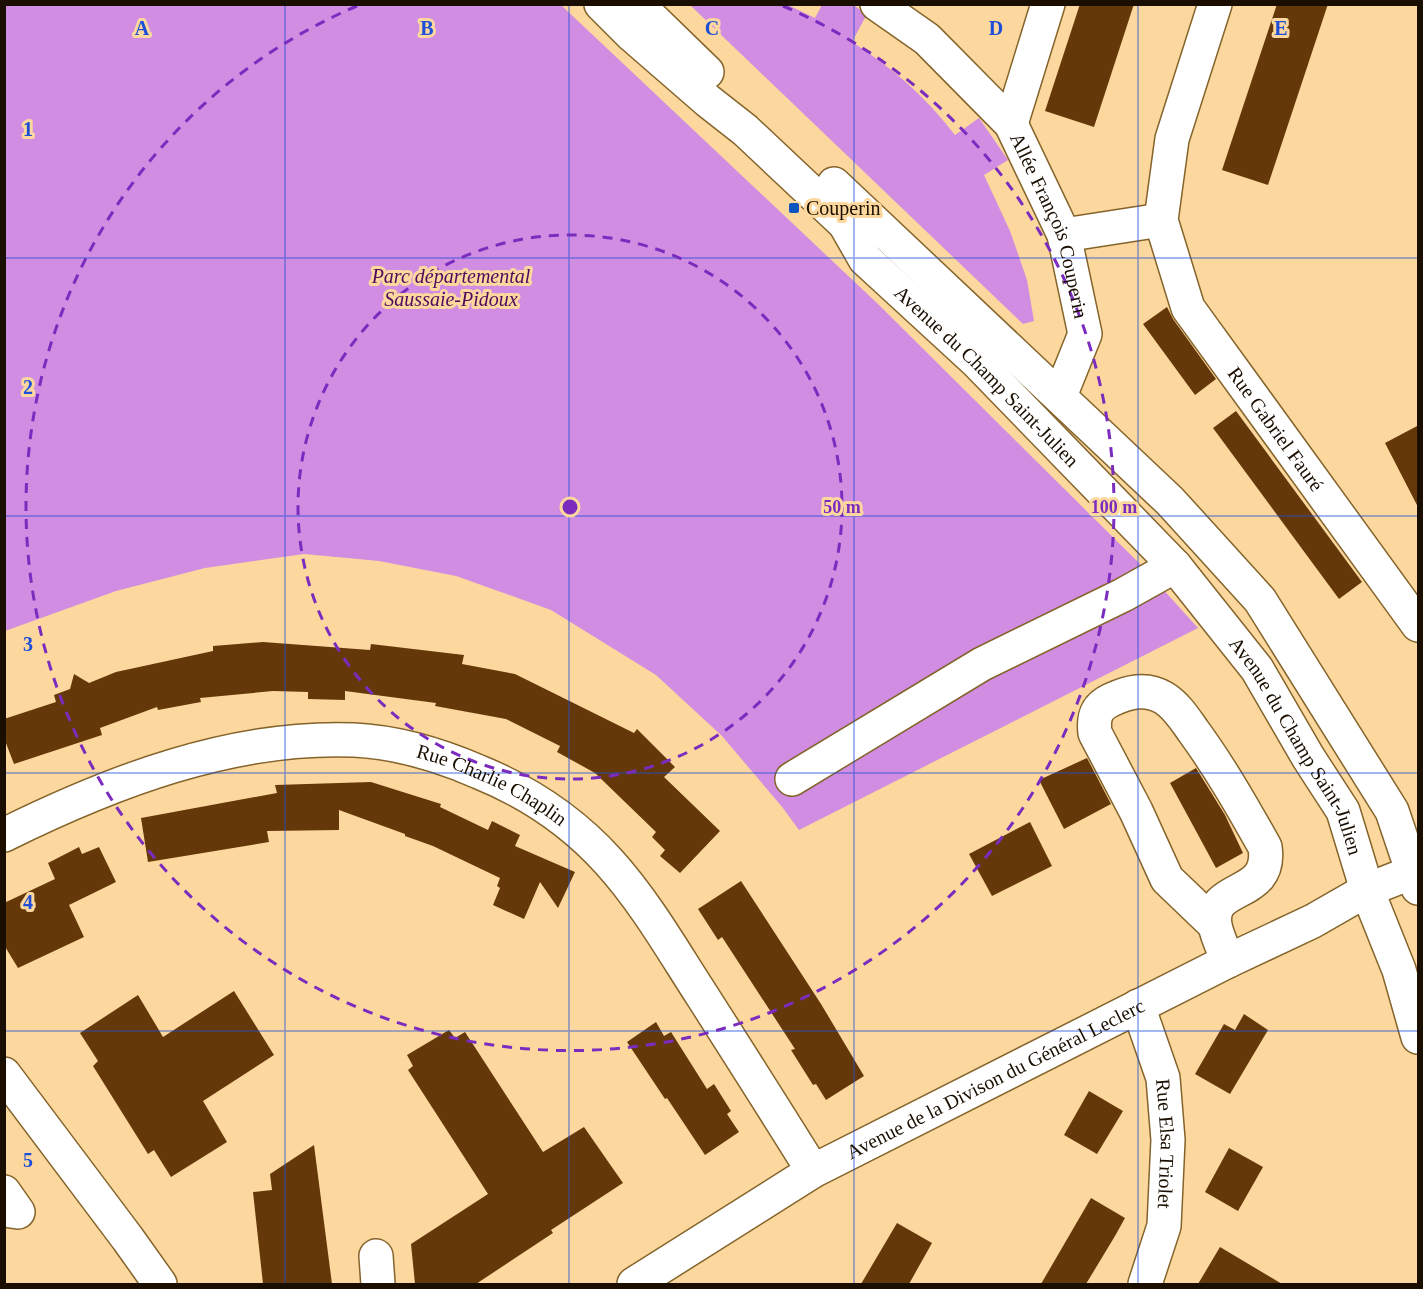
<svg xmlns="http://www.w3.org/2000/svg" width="1423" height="1289" viewBox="0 0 1423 1289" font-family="Georgia,serif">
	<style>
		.green { fill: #d18de1 }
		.building { fill: #65380a }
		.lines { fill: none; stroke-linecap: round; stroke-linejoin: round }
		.minor-casing { stroke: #84642b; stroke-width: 36 }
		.major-casing { stroke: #84642b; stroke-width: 36 }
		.minor { stroke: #fff; stroke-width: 33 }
		.major { stroke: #fff; stroke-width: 33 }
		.grid { fill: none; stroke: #1d4ed8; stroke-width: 1.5; stroke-opacity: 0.55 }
		.ring { fill: none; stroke: #7b2cbf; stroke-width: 3; stroke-dasharray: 10 8 }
		.poi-dot { fill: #0b53be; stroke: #fcd89e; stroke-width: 2 }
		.labels { text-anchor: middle; stroke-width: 6; stroke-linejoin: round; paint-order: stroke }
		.poi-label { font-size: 20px; fill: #1a0e00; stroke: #fcd89e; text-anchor: start }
		.street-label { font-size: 20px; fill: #1a0e00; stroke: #fcd89e }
		.park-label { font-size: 20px; font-style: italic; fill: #4f095d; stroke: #fcd89e }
		.grid-label { font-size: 20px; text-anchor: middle; font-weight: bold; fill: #1d4ed8; stroke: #fcd89e; stroke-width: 6; stroke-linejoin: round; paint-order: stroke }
		.centre { fill: #7b2cbf; stroke: #fcd89e; stroke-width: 3 }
		.ring-label { font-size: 18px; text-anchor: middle; font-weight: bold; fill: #7b2cbf; stroke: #fcd89e; stroke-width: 6; stroke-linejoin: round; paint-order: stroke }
	</style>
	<rect width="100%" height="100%" fill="#fcd89e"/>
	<g class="green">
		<polygon points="5,4 561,5 878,304 1142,566 1198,628 799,830 783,808 722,736 656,675 551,610 456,576 379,561 304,554 205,568 116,591 5,631"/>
		<path d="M690,5H788L815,18L822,5H853L867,14L852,42C892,67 927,98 955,135L979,118L1008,160L984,175L1010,231L1027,280L1034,321L1023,324Z"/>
	</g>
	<g class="building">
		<polygon points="1080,4 1134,4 1094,127 1045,111"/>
		<polygon points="1277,4 1328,4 1268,185 1222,170"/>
		<polygon points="1167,307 1173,319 1216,379 1195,395 1143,324"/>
		<polygon points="1236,411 1362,582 1339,599 1213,428"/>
		<polygon points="1419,425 1419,509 1385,443"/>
		<polygon points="263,642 370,650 371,644 464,655 462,664 515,674 634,733 637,729 675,767 664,777 720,831 680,873 660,856 665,850 652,837 656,832 595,773 557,752 560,746 506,719 435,706 436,703 345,691 345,700 308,699 308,692 273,691 200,698 201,702 158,710 157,707 100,728 102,735 14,764 4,738 4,719 56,702 54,695 70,689 74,674 89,683 116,672 213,651 213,646"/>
		<polygon points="1087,758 1111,804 1064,829 1039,780"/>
		<polygon points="1196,768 1225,815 1243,853 1216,868 1170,783"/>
		<polygon points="371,782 441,804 440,807 488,830 492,821 520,835 515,846 575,872 558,908 540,882 524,919 493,905 500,888 497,886 500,878 433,846 405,836 405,834 339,810 339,830 267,831 269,842 148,862 141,818 277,793 275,785"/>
		<polygon points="1030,822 1052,866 992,896 969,854"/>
		<polygon points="79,847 82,854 99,847 116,882 69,905 84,937 18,968 4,945 4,903 55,879 48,863"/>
		<polygon points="741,881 821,1004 864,1076 826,1100 816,1084 813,1085 791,1050 795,1049 722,937 718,940 698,909"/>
		<polygon points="234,991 274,1055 203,1101 227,1142 171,1177 154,1150 148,1154 93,1066 98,1061 80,1033 138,995 163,1037"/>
		<polygon points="1244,1014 1268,1030 1230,1094 1195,1074 1224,1024 1235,1030"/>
		<polygon points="656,1022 664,1036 671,1032 707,1089 714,1084 731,1111 727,1114 739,1132 705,1155 667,1098 665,1099 627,1042"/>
		<polygon points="449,1030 455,1038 465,1032 543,1152 584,1127 623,1183 551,1230 553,1233 476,1284 415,1284 411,1244 488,1194 408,1070 413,1066 407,1055"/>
		<polygon points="1089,1091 1123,1111 1097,1154 1064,1135"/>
		<polygon points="314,1145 332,1284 263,1284 253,1192 272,1190 270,1174"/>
		<polygon points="1229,1148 1263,1167 1238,1211 1205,1192"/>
		<polygon points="1091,1198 1125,1218 1115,1236 1086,1284 1041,1284"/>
		<polygon points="897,1223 932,1243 909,1284 861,1284"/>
		<polygon points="1220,1247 1282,1284 1198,1284"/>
	</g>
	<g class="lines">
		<g class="minor-casing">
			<g id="minor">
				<path id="s1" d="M877,4L927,39L1011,124L1064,235L1085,334L1060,396"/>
				<path id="s2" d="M1215,4L1172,139L1161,220L1188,308L1418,625"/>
				<polyline points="1011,124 1048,4"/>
				<polyline points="1064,235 1161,220"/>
				<polyline points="792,779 982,664 1123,595 1175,566"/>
				<path id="s3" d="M4,835C111,782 233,735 354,740C396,742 440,755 479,772C528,792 573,822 609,862C646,903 673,951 703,997C740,1055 777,1113 813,1171"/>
				<path d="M1215,925L1167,879L1136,811L1095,733C1093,717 1096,707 1111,700C1128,692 1146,687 1164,698C1177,706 1186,721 1194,732C1221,769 1243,808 1265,847C1273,900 1208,882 1215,925C1217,937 1224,950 1228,961"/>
				<path id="s4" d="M1138,1006L1163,1078L1168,1140L1164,1226L1145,1284"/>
				<polyline points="4,1074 128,1239 160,1284"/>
				<polyline points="4,1192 18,1212 4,1210"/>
				<polyline points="376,1256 378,1284"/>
				<path id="s5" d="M634,1284L813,1171L1228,961L1313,921L1367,890L1418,870"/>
			</g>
		</g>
		<g class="major-casing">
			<g id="major">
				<path id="s6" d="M601,4L632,35L708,101L745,130L845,224L865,259L976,361L1175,566L1257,669L1308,757L1343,811L1367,890L1399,970L1418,1037"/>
				<polyline points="637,4 707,72"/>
				<polyline points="834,184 1170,501 1260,600 1392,811 1418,888"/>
			</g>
		</g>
		<use href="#minor" class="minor"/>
		<use href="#major" class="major"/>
	</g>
	<path class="grid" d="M285,4V1284M569,4V1284M854,4V1284M1138,4V1284M4,258H1418M4,516H1418M4,773H1418M4,1031H1418"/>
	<g class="ring">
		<circle cx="570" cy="507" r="272"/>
		<path d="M783 6A544 544 0 1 1 357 6"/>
	</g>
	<rect class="poi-dot" x="788" y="202" width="12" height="12" rx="3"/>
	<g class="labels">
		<g class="poi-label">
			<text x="806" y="215">Couperin</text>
		</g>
		<g class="street-label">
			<text dy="7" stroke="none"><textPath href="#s1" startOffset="290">Allée François Couperin</textPath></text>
			<text dy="7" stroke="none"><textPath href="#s6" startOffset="538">Avenue du Champ Saint-Julien</textPath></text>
			<text dy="7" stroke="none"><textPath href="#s2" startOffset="465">Rue Gabriel Fauré</textPath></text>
			<text dy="7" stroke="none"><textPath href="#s6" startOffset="1024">Avenue du Champ Saint-Julien</textPath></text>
			<text dy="7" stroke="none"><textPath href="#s3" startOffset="513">Rue Charlie Chaplin</textPath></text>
			<text dy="7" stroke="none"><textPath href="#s5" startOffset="416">Avenue de la Divison du Général Leclerc</textPath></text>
			<text dy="7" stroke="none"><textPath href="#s4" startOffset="142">Rue Elsa Triolet</textPath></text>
		</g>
		<g class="park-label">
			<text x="451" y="283">Parc départemental<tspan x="451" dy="23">Saussaie-Pidoux</tspan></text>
		</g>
	</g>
	<g class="grid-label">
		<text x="142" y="35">A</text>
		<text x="427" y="35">B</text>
		<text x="712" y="35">C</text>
		<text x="996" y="35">D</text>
		<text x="1281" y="35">E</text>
		<text x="28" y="136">1</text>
		<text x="28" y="394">2</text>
		<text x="28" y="651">3</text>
		<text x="28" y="909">4</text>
		<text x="28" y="1167">5</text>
	</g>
	<circle cx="570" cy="507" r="9" class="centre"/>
	<g class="ring-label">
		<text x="842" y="513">50 m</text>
		<text x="1114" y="513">100 m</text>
	</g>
	<rect width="1423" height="1289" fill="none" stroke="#1a0e00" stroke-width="12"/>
</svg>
